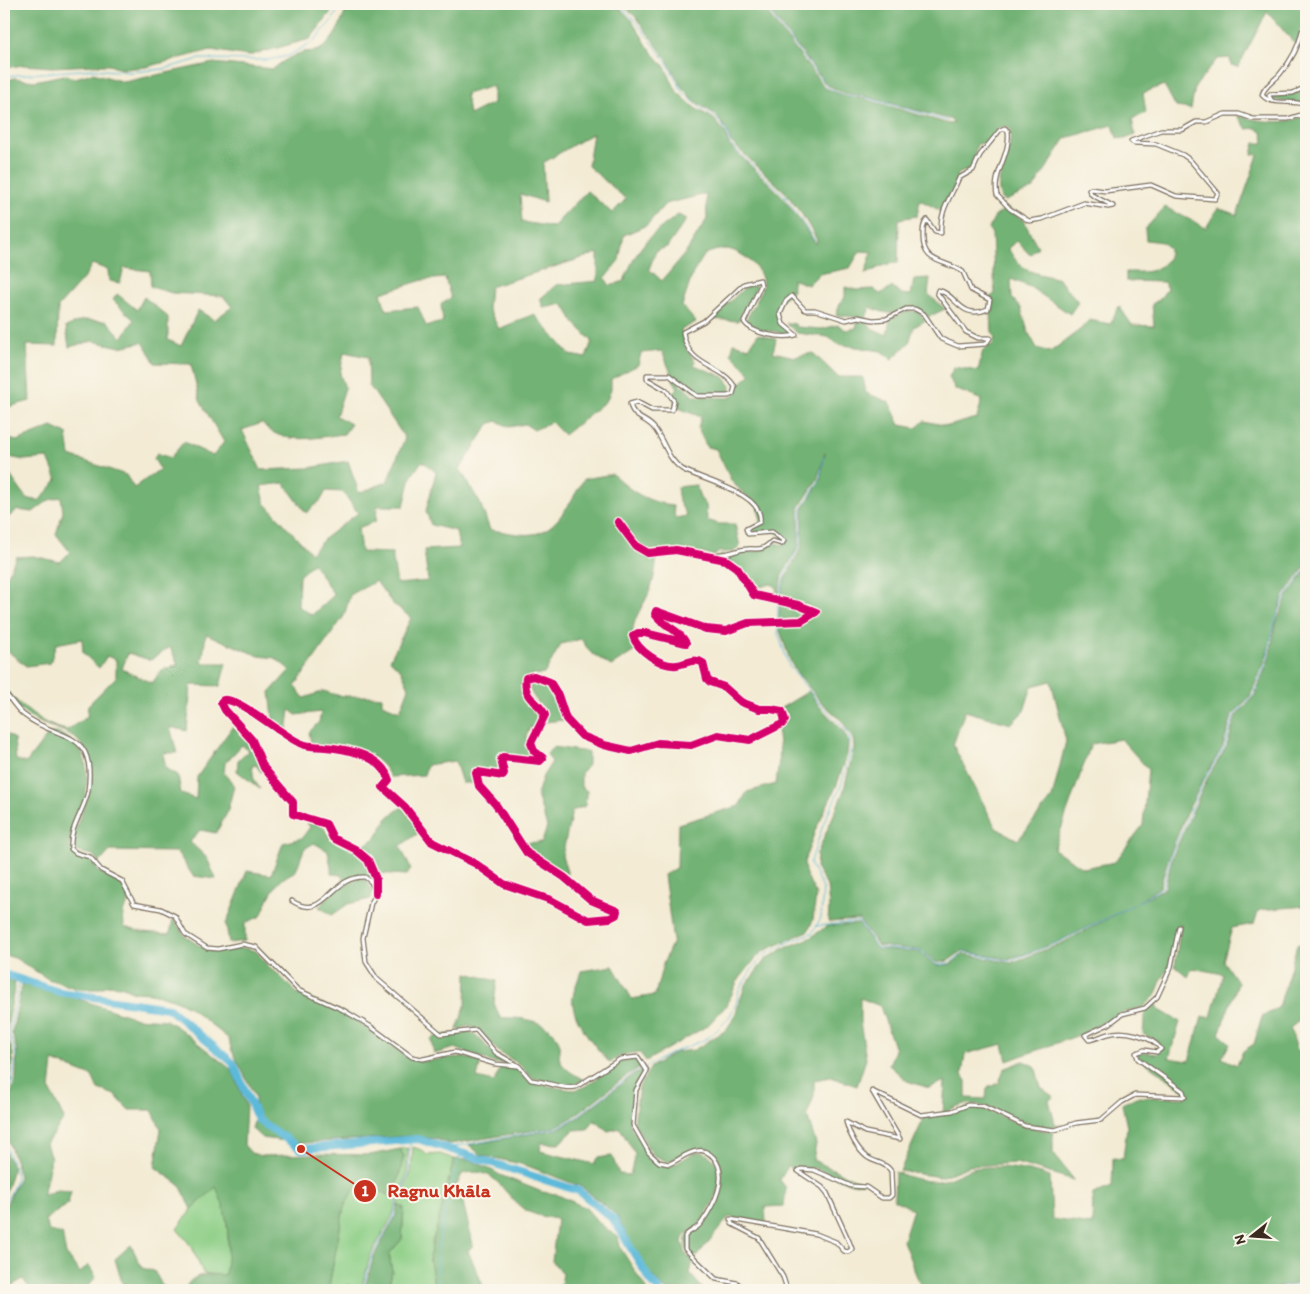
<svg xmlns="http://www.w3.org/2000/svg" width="1310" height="1294" viewBox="0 0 1310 1294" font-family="Itim,sans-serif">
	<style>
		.green { fill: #8ecf87; stroke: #647c52 }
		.forest { fill: #72b274; stroke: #566e49; fill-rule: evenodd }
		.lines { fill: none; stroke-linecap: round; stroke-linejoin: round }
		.stream { stroke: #5bb9da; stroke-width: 1 }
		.river { stroke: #5bb9da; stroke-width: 8 }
		.minor-casing { stroke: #7b6e5e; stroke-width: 5.5 }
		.minor { stroke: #fff; stroke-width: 3 }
		.cycleway-casing { stroke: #fbf7ec; stroke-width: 11 }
		.cycleway { stroke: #d6006c; stroke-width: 8 }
		.leader { fill: none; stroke: #c8321e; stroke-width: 2 }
		.callout-dot { fill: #c8321e; stroke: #fbf7ec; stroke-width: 2 }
		.mark-label { font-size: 15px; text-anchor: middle; font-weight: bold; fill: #fff }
		.callout-label { font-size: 19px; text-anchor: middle; font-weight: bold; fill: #c8321e; stroke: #fbf7ec; stroke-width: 4; stroke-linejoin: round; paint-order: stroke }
	</style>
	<rect width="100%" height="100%" fill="#fbf7ec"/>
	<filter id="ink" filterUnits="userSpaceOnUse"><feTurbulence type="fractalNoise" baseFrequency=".02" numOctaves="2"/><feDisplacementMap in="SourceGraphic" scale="10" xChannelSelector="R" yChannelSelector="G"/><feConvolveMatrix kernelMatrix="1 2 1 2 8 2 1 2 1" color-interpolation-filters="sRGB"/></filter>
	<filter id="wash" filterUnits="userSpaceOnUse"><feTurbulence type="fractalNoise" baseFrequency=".0096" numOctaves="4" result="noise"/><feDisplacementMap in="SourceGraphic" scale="20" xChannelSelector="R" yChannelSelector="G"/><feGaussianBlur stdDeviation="1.12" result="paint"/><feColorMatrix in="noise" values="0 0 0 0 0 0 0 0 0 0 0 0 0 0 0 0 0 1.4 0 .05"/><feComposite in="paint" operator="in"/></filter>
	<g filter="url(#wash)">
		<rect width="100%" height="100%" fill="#f3ebd4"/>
		<g class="green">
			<polygon points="413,1147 422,1150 427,1155 440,1154 454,1159 438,1226 432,1240 433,1281 435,1290 412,1290 406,1283 389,1286 392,1271 389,1254 402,1239 404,1208 398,1205 411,1173"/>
			<polygon points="408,1148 407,1175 391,1219 370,1256 361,1290 351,1290 350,1284 340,1290 331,1290 329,1286 344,1207 360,1180 393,1198 404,1156 400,1149"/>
			<path d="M216,1186C230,1218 230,1241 225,1276L203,1273L192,1247L177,1229L192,1209Z"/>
		</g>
		<g class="forest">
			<polygon points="4,4 337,4 310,39 248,56 211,50 146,67 120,69 109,65 95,65 52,67 23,65 4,68"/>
			<path d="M349,4H615L632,20L648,47L665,67L677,92L695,108L714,119L725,132L729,145L782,196L816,244L817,240L803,216L785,192L731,142L726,129L715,114L697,103L683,89L667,60L635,16L621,4H760L825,88L845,96L865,99L949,124L955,123L949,119L864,96L843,93L826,84L764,4H1306V24L1300,31L1296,45L1267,12L1238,67L1231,65L1230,58L1217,59L1195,87L1191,109L1176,107L1164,85L1143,93L1146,113L1132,119L1135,135L1125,139L1117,138L1113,125L1066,138L1033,189L1005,201L1001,199C992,175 1014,156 1010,129L1006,126L998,128L988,143L977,144L972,168L958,174L953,190L948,196L941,211L920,200L917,216L899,219L898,263C882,263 879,269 865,274L872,252L860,251L850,268L819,274L808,285L792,279L793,291L782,299L776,315L780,324L791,334L756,329L746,320C751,310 759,298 762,288C767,270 740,249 725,249C719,249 711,252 705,254L693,273L682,306L696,322L681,330L686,348L695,361L694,365L724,377L731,386L730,392L698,394L671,373L662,351L641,353L638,365L611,379V390L607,400L564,435L551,422L534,430L525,424L509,427L497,421L489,424L460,469L480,503L490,530C503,531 519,536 533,534C557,532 573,497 584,479L613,474C632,493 647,501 673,506L675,518L687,516L679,502L677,487L696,485L700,498L706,505L707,520L719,524H735L740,547L733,552H718L715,556L682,549L644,550L618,520L616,523C629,537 636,553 656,555C657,570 652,588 645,601C636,617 627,631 638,649L611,666L590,652L581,639L561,644L544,674L527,676C518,694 535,702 543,715L535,730L530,727L526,737L529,742L531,756L525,759L500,758L502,774L478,771L474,772L475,783H462L455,761L427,765L424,775L390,777C378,748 340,745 312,745L309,732L319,722L321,712L296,715L290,710L287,732L274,725L270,692L290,670L275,658L259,656L206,634L202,663H226L220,686L191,685L187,731L170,727L177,753H163L166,769L178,775L181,794L196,799L197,777L233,726L254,750L263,771L261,772L256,765L252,766L254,780L260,789L237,771L238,760L248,751L242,745L225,763L224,773L234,786L227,813L216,833L200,830L190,842L207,858L216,879L193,876L177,852L110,851L99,863L93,855L78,852L74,849L72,839C78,820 88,803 90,784C92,764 86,740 65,732C52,726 39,724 27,715C17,709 11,698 4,689C24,707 39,725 67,730L87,717L88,705L116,677V660L107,656L99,668L83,653L82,639L56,644L50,663L26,666L4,648V574L7,576L16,557L33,556L60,562L70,552L56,534L63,512L61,497L49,500L33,512L17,510L4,521V478L10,475L26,498L39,501L57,480L48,458L24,460L4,456V434L5,438L17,441L52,427L67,434L70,456L126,475L134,488L160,469L154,459L157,453L170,458L184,442L213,456L224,442L200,401L191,364L155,363L143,342L120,347L93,341L69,347L66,327L82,320L107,321L122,338L134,320L113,300L117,294L137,310L144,297L168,317V340L181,346L198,310L214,320L232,307L223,296L172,293L151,287L150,271L124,268L120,283L109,281L108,270L92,264L84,278L58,307L57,346L27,345L30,401L4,408V82L14,78L34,81L64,75L75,78L93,73L124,82L213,63L273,69C282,62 292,55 304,52C309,51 315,52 319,50C337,40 341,20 349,4ZM493,86V103L469,115L466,94ZM593,133L588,166L626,199L612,213L587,191L553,227L522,222L520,194L545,202L543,163ZM706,194L707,219L687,251L662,281L649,269L656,251L667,247L687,219L678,215C647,238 639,244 624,281L610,286L605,278L619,260L624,235L647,225L665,204ZM598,253V281L556,285L540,299L544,308L563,304L575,324L592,341L586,358L570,355L534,314L499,329L488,308L490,287ZM445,278L451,298L441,304L443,322L426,326L418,307L386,310L381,293L423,280ZM344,352L368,357L369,385L405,438L387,482L359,493L348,461L309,468L261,470L242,430L262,423C282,447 316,437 344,434L351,424L336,416L345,388L340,374ZM422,461L436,472L426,511L431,525L456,531L459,548L424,550L428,581L397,584L392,553L361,552L358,528L376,521L377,506H404L411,477ZM284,483L306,513L321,500L326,491L343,492L358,513L325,538L311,553L265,503L261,486ZM313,563L334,595L312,615L298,606L299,576ZM376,581L392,603L411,618L390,660L401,670L409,688L400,711L382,704V697C362,694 343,700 325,691L304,698L295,686L344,616L350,595ZM170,647L178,665L162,670L152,683L122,669L128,653L150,660Z"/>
			<polygon points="1306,89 1306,105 1274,100 1271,97 1294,94"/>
			<path d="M1306,113V565L1283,597L1265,661L1250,696L1232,716L1223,746L1203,780L1186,814L1168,859L1160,887L1135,904L1058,942L1032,952L1007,959L962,951L948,961L937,963L920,950L878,946L859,920L828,922L829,908L827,886L816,868L817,854L843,793L854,748L853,739L842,721L821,702L798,674L791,663L779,628L780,623C794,622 809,623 817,610L800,603L781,599L783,583L802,546L803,509L820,481L825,453L817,480L799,508V546L782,575L778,600L775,599L777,587L771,584L752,589L736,564L720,557V555C733,557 743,550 756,552L772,542L783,545L785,540C774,527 763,530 749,533L747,531L758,525L761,520L757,506L732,482L716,449L707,447L698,429L701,417L676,407L672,394L678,388L673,380L675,379L693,396L729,398L735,394L737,386L751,374L731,354L734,343L749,348L758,334L776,339L773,352L795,357L813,353L838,377H863L866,393L889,402L900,425L916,428L924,421L948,426L977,418L982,400L955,389L949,377L954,367L978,371L983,350L993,344L995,337L992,332L990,297L995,294L992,234L989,229L995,216L1007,208L1023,220L1038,247L1030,255L1017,241L1008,248C1022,274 1034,272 1059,279C1064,288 1072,293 1078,302L1070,314L1030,287L1011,279L1012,298L1021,308L1028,332L1037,348L1050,352L1081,329L1089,320L1110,324L1119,306L1132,325L1154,326L1152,304L1160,299L1167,289L1164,282L1126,281V272C1146,272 1157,274 1169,257V249L1162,242L1146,240L1145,229L1165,207L1206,228L1218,208L1237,215L1258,155L1252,154L1255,143H1264L1263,133L1256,128L1247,129L1237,115C1254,121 1293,127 1306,113ZM1051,681L1066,741L1052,798L1018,840L996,828L953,745L965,711L1011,724L1024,711L1032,686ZM1121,739L1148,769L1143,825L1115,862L1083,868L1054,849L1091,744Z"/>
			<path d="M930,278L928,294L945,309L928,317C910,296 908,314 889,313C883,313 875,309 870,307L866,318L836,315L840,304L845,297V287L856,290L873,289L880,294L893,287L901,294L911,295L914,279Z"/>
			<polygon points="752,285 756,286 754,291 738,321 712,319 743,289"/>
			<polygon points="907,311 918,312 926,320 914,327 909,343 892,359 881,351 838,344 828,337 797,333 786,323 795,324 796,327 822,329 838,325 846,330 856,328 858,320 867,322 871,328 887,335 890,319"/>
			<path d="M1306,570V906L1259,910L1254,924L1232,928L1223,961L1238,983L1219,1034L1230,1043L1222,1058L1237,1065L1243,1051L1254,1044L1262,1017L1279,1007L1297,945L1306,941V1004L1300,1010L1303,1018L1290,1028L1298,1052L1306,1048V1276L1294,1284L1264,1290H922L903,1241L913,1209L894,1200L895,1172C909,1177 929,1184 944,1180C956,1177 965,1170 977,1168C1002,1165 1026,1169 1050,1177L1052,1219L1092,1225L1093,1194L1112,1187L1113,1158L1123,1159L1127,1127L1122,1104L1136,1097L1186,1098L1184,1090L1139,1058L1138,1054L1144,1052L1157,1054L1162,1049L1157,1041L1143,1034L1145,1011L1158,1004L1156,1008L1180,1022L1169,1058L1189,1061L1202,1017H1211L1223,974L1192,968L1188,977L1175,966L1181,925L1177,926L1169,967L1161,981L1155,996L1144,1007L1122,1013L1082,1034L1007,1061L1003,1044L965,1054L962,1075L966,1081V1098L986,1099L987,1088L999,1083L1004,1069L1023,1061L1035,1066L1041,1088L1054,1097L1049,1100L1055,1124L1060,1125C1025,1134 1001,1104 968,1104C960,1104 950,1110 943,1113L945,1081L929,1088L907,1081L889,1065L895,1050L880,1006L860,998V1022L866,1059L857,1086L830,1077L814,1080V1096L807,1115L816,1144L813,1160L863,1183L851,1184L815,1168L791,1169L788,1166L780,1180L786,1188L784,1206L765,1207L766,1223L729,1217L696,1257C689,1255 684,1247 686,1239C688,1232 700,1228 704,1222C717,1203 738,1153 699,1149C688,1149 678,1159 668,1162L653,1155L634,1123L639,1087L651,1067L676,1052L694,1050L726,1030L734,1018L745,986L765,960L783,949L810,938L827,926L859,924L877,949L920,952L937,966L951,964L964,954L1011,963L1062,943L1165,888L1172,858L1207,779L1227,746L1236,716L1255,695L1269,659L1276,624L1287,597Z"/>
			<path d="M780,602L813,612C802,621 791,616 778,621Z"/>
			<path d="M535,678L550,685L564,720L544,722L547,711C537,702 531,696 528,682Z"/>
			<path d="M809,691L819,706L843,731L848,741L847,755L836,787L815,831L804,862L805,872L816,895L813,920L808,931L764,951L756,958L737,982L727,1005L707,1026L646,1061L640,1053C628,1052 619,1056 610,1063C597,1049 569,1017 573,997C574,988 579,979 581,971L613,966L632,999L655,995L663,964L673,941L664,875L677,867L678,824L739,806L747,792L776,784L780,752L777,728C784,725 788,722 787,713L781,708Z"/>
			<path d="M4,732L14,739L16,760L26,763L49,733C60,732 65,736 73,742C90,755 89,785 83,804C79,819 68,830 70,847L76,855L89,858L98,871L123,885L130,901L123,912L124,927L142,932L170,934L173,919L185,936L206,950L220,951L243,948L256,951L270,969L277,973L297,993L345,1013L412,1060C438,1065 451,1050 481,1062L477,1078L494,1082L501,1067C524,1067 514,1071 529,1081C532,1083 569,1090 574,1090C598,1086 611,1056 638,1060L643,1066L630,1073L573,1117L555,1127L450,1144L436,1139L410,1136L302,1143L262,1138L252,1129L256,1114L255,1096L231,1049L229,1039L189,1007L173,999L151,993L134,992L121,986L108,985L97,989H78L48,979L15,958L4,955Z"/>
			<polygon points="553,747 588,752 588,765 581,773 581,787 587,791 585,806 572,811 562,856 568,875 529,851 523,843 542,842 547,827 537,795 543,776 552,762 547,754"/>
			<polygon points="402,807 420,832 400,846 411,869 407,875 376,873 369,858 360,848 376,838 388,817"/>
			<path d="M307,823C329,825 322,826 332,841C355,845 366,860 374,881C363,873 356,874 344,881L341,875L332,874L328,851L314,843L304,849L296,871C274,881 270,895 261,916L245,923V941L229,943L226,924L247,871L271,875L283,843L302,838L310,827Z"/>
			<polygon points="357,879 365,879 373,892 370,899 348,904 332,915 319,907 335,890"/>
			<path d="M467,973L497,981L494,1003L500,1018C521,1017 553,1020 560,1045C561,1049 558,1056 560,1060C564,1070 576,1075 584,1080L570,1085L532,1078L519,1064L499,1052L479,1030L468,1026L457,1030L466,1003Z"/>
			<polygon points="4,978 15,983 6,1034 13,1054 10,1081 4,1099"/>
			<path d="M22,984L60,993L136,1018L166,1020L180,1029L232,1070L246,1105L244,1145L251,1153L262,1156L314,1154L370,1155L400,1149L404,1156L393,1198L360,1180L344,1207L329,1286L331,1290H185C192,1271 210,1275 225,1275C230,1242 230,1218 216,1187L192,1209L180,1185L155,1167L161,1129L152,1110H129L115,1095L98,1089L92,1076L53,1061L50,1090L64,1119L46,1144L51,1158L43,1196L56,1190L71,1191L68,1204L45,1220L49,1231L62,1234L66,1254L80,1273L88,1265L96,1277L84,1290H31L23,1279L4,1290V1210L19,1177L17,1166L4,1129V1116L16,1079L17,1051L12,1033Z"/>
			<path d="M468,1031C480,1035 483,1044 492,1052C498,1057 505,1060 513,1063H494L455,1048L434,1054L431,1039C440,1033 456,1035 468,1031Z"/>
			<path d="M645,1069C646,1076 640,1079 637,1085C631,1095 629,1115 631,1126C633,1133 638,1136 642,1141C649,1150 651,1163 664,1166C681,1169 694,1140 712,1158C719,1165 720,1173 719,1183C717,1193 705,1220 697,1227C690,1233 684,1232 682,1242L687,1256L693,1260L690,1274L704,1290H665L646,1269L616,1215L582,1187L525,1165L481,1155L469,1145L557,1129L577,1118L632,1076ZM594,1120L608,1131L620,1128L635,1154L630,1175L619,1174L612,1156L597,1158L594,1164L540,1151L541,1143L559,1144L574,1130L588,1129Z"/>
			<polygon points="968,1107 982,1108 1025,1127 1053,1132 1053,1153 1074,1180 1016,1163 970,1166 940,1177 900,1171 924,1118 955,1112"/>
			<polygon points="4,1149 13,1168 4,1198"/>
			<path d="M454,1159L470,1160L486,1167L500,1175L542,1192L556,1194L586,1208L598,1222L618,1238L621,1249L647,1290H560L563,1274L552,1261L557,1219C545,1217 531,1215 521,1207C500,1190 495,1165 462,1174L456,1187L462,1198L473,1245L468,1251L485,1290H435L429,1257Z"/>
			<polygon points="398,1205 404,1208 402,1239 389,1254 392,1271 389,1286 375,1290 364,1290 374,1256 395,1218"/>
			<polygon points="131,1245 142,1268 154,1271 165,1290 124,1289 115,1259"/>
		</g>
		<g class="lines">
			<g class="stream">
				<polyline points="618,4 634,19 667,63 682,91 697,105 715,117 726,130 730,144 784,195 815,241"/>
				<polyline points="762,4 826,86 843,95 864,97 948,121"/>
				<polyline points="4,76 92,69 130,72 164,69 199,59 268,60 288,56 314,41 333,19 341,4"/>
				<polyline points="779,599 785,574 800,546 801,509 819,481 824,457"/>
				<polyline points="816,926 859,922 877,948 920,951 937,965 950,963 964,952 1009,961 1059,942 1137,903 1163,887 1170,858 1204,780 1225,746 1234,716 1253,695 1267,660 1274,624 1285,597 1306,568"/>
				<polyline points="4,1106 13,1080 16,1054 9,1034 20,979"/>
				<path d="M4,1140C13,1173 26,1169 4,1204"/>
				<polyline points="447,1148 556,1128 575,1118 631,1075 674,1052 704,1040 713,1034 728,1019 736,1004 739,990 753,968 763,956 789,942 812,933 821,918 823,888 810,864 824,822 840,789 850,754 850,739 845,729 820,704 789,666 778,633 778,603"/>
				<polyline points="362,1290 372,1256 393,1219 396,1206 409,1174 410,1139"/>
				<path d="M441,1290C429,1253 451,1190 461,1152"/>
				<polyline points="1270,1290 1295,1285 1306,1278"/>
			</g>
			<polyline class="river" points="4,974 59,992 168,1008 233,1063 258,1120 301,1149 418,1139 579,1191 614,1220 650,1280 659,1290"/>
		</g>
	</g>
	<g filter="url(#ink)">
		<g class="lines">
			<g class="minor-casing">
				<g id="minor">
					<path d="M1306,28L1302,31C1299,46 1290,62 1280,74C1274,81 1264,86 1262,95C1273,108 1297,97 1306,107"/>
					<polyline points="1272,101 1269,96 1270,94 1293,93 1306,87"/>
					<path d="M717,557L719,554C730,555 737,549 747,549C759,548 761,552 772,541L782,544L784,541L772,532L748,534L746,529L760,522C765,493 701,480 682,469C667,459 664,440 654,428C646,418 633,419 630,404L637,402L652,410H672L674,401L666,390L647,379V375H669L697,396H728L733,394L735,387C721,363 688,369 683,332L704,321L744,284L760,280L761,285L744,322C752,334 782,339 796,335L783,324L780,314L786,301L792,296L805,310H815L846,320L858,317L873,320L886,319L906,309H915L924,314L941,339L958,346L986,344L990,338H978L966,332L937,293L938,290C957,294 960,321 988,309L990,300L971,290L963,272C945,259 922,265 923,235C923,229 923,224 927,220L935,232L941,233C939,211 951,197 959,178L973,170L980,155L1000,130L1005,128L1008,131C1011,155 992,173 997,195L1010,209L1029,221L1042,219L1084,203L1108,207L1113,206L1092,195L1089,190L1091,189L1105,191L1151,185L1176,196L1215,199L1218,193L1190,160L1183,155L1156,144L1134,143L1131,141L1161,130H1182L1196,122H1206L1225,114H1239L1253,119H1288L1301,115L1306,108"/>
					<path d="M4,692C11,699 16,709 24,715C58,742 97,727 88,791C84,812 69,827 71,849L76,853L90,857L101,870L122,881L134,904L161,909L175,916L185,934L207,948L218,949L242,944L256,947L298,990L343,1010L370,1026L412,1057L423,1059L455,1052L495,1064L518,1066"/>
					<path d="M376,894V879L368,860L355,849L333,838L326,824L293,814V802L264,768L252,740L225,710L221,702L223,700C238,696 285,738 302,744C309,747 317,746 325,747C347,749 382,755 389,780L383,787L405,807L432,842L476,864L504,884L551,900L588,920L610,918L616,915L617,911L591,900L564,877L527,853L496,805L479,786L476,773L478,772L503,776L504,773L501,759L503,757L540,761L543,758L534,751L531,743L545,715C540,701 522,701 526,678L534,676L550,682L558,695L566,719L582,736L604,745L631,751L658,743L691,745L718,735L750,740L782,724L785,720L782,711L771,709H759L741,702L724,687L710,682L707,679L703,663C694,657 686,664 677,665C661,667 637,650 633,636L638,633H645L686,643C680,630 663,626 655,614L656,611L706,629L726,631L748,623L801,621L816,612L798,605L754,595L737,568L726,560L676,550L648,553L636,546L618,522"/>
					<path d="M292,901C326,922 329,876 365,877L371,882L376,894L371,903L363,938L366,962L377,979L441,1034L476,1030L496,1053L519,1066L531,1080C546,1081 562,1090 576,1087L620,1059L638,1057L647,1071L636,1090L633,1125L649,1153L659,1162L669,1164C679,1160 687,1152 697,1151C703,1149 710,1153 714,1158C729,1177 714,1205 702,1222C698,1229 690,1230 685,1236V1249L716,1279L737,1283L743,1290"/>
					<polyline points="737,1283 747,1290"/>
					<path d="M790,1290L786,1286L783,1277L759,1238L732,1224L730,1219L816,1234L836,1242L844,1251L848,1252L852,1249L849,1241L827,1193L822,1187L798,1171L801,1169L814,1170L851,1186L866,1187L882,1198H889L892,1195L891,1171C885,1162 875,1163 867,1157C857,1149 849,1134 846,1122L865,1132L900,1139L872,1091L921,1115L952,1111L968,1105L983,1106L1025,1126L1055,1130L1076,1123L1101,1120L1122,1102L1135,1095L1185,1097L1183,1091L1138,1059L1136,1053L1144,1050L1157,1052L1161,1049C1151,1036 1125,1029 1108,1034C1101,1036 1096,1039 1089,1040L1085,1035L1109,1024L1122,1014L1145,1008L1157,997L1171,967L1179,927"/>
				</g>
			</g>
			<use href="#minor" class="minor"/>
			<g class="cycleway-casing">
				<path id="cycleway" d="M376,894V879L368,860L355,849L333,838L326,824L293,814V802L264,768L252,740L225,710L221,702L223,700C238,696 285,738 302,744C309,747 317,746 325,747C347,749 382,755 389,780L383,787L405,807L432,842L476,864L504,884L551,900L588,920L610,918L616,915L617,911L591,900L564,877L527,853L496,805L479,786L476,773L478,772L503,776L504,773L501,759L503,757L540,761L543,758L534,751L531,743L545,715C540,701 522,701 526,678L534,676L550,682L558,695L566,719L582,736L604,745L631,751L658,743L691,745L718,735L750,740L782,724L785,720L782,711L771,709H759L741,702L724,687L710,682L707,679L703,663C694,657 686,664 677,665C661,667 637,650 633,636L638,633H645L686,643C680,630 663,626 655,614L656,611L706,629L726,631L748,623L801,621L816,612L798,605L754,595L737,568L726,560L676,550L648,553L636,546L618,522"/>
			</g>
			<use href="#cycleway" class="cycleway"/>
		</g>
	</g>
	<path class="leader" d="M301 1149L365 1191"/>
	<g class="callout-dot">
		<circle cx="301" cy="1149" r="5"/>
		<circle cx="365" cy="1191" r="12"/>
	</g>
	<g class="mark-label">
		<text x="365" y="1196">1</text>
	</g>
	<g class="callout-label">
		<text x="439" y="1197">Ragnu Khāla</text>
	</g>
	<rect width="1310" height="1294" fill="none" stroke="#fbf7ec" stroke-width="20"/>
	<g transform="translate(1252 1236) rotate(253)" stroke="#fbf7ec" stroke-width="4" paint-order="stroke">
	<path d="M0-4L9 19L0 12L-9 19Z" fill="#3b2a1e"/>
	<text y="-8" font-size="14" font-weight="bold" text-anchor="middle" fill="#3b2a1e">N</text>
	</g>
</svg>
